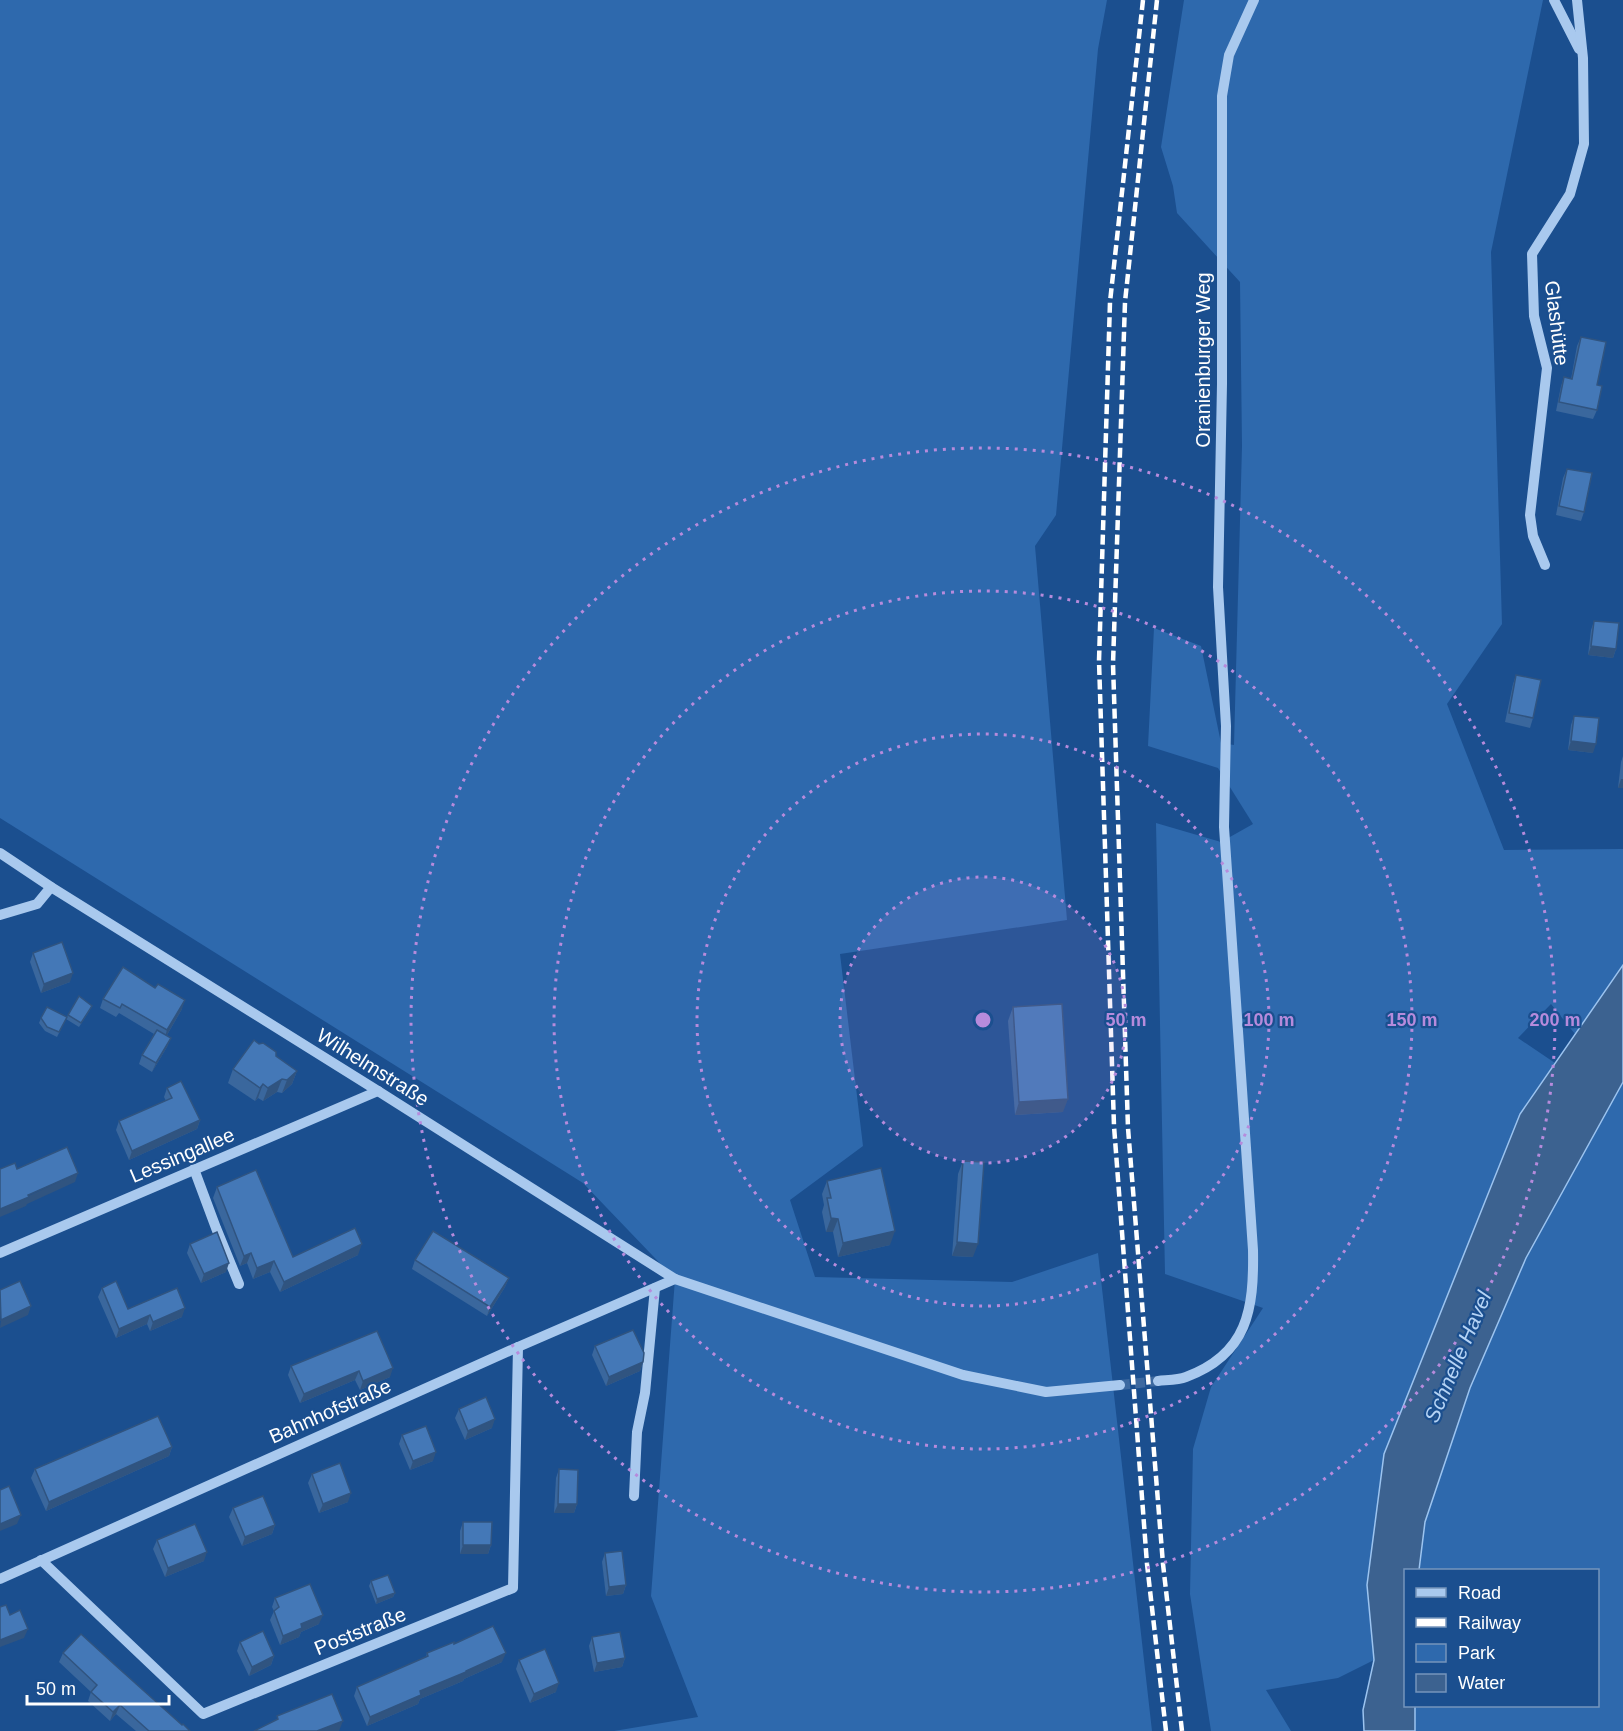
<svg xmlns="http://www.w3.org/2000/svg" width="1623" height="1731" viewBox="0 0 1623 1731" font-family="Helvetica,sans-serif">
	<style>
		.green { fill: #2e69ad }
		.water { fill: #3c6290; stroke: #9cc4f0; stroke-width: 1.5 }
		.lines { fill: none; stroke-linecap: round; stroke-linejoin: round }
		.minor-tunnel { stroke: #3d69a0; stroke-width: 10; stroke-dasharray: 10 5; stroke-linecap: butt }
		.minor { stroke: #a9c9ee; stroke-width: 10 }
		.rail { stroke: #fff; stroke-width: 4.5; stroke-dasharray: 10 4.5; stroke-linecap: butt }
		.wall { fill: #3a679d }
		.shaded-wall { fill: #305480 }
		.building { fill: #4478b7; stroke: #305480; stroke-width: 1.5 }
		.ring { fill: none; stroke: #b68bdc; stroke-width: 3; stroke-dasharray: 3 6 }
		.labels { text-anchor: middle; stroke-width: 4.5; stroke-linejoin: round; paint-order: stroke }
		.street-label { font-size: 20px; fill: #fff; stroke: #1b4f8f }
		.water-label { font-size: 21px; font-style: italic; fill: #b5d3f5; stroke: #1b4f8f }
		.centre { fill: #b68bdc; stroke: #1b4f8f; stroke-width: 3 }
		.ring-label { font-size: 18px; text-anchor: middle; font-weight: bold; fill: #b68bdc; stroke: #1b4f8f; stroke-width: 4.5; stroke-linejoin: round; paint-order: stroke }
	</style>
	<rect width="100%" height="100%" fill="#1b4f8f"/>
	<g class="green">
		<polygon points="0,0 1107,0 1098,49 1056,515 1035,546 1067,920 840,954 863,1146 790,1200 815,1277 1012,1282 1098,1253 1152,1731 614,1731 698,1717 651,1596 675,1279 583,1183 0,818"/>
		<polygon points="1184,0 1543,0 1491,252 1502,624 1447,704 1504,850 1623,849 1623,965 1575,1034 1551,1004 1518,1038 1555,1063 1520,1114 1384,1454 1367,1585 1374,1660 1338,1678 1266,1690 1291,1731 1211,1731 1190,1594 1193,1449 1211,1387 1263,1308 1165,1274 1156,823 1221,842 1253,824 1218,768 1148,746 1154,628 1201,646 1221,743 1234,745 1242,446 1240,282 1177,213 1173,186 1161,147"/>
		<polygon points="1623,1082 1623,1731 1415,1731 1415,1706 1598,1706 1598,1570 1419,1570 1425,1522 1470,1388 1526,1258"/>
	</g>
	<polygon class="water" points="1623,965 1623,1082 1526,1258 1470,1388 1425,1522 1419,1570 1406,1570 1406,1706 1415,1706 1415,1731 1364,1731 1363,1710 1374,1660 1367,1585 1384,1454 1520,1114"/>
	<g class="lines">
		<polyline class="minor-tunnel" points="1120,1385 1158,1381"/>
		<g class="minor">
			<polyline points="1554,0 1579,49"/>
			<polyline points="1545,565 1533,536 1530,515 1547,368 1534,316 1532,254 1570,194 1584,144 1583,58 1577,0"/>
			<polyline points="0,853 51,887 378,1091 675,1279 963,1375 1046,1392 1120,1385"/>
			<polyline points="0,915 37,904 51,887"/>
			<polyline points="194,1169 216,1228 239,1284"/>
			<polyline points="0,1253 378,1091"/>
			<path d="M1158,1381C1167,1380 1178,1380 1186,1377C1248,1354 1254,1309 1253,1250L1224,827L1226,726L1218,587L1222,384V96L1229,55L1254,0"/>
			<polyline points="634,1496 637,1432 645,1393 655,1288"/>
			<polyline points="41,1560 203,1714 513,1588 518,1347"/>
			<polyline points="0,1579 518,1347 675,1279"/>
		</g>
		<g class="rail">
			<polyline points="1143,0 1110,302 1099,661 1114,1126 1147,1564 1166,1731"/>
			<polyline points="1157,0 1125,302 1113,664 1128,1128 1163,1564 1182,1731"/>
		</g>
	</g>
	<g class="wall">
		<polygon points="1581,337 1597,385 1597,410 1593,419 1556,411 1561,386 1564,377 1571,379 1577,346"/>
		<polygon points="1567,469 1584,512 1581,521 1556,515 1563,478"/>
		<polygon points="1594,621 1616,649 1613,658 1588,655 1591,630"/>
		<polygon points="1516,675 1533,718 1530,728 1505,722 1513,684"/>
		<polygon points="1574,716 1593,753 1568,750 1571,725"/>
		<polygon points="1623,756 1623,788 1618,788 1621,762"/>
		<polygon points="33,953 70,982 41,993 30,962"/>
		<polygon points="103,999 182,1009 167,1035 171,1038 167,1047 152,1072 139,1064 142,1055 154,1034 119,1013 116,1017 100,1008"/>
		<polygon points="1013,1007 1063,1112 1015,1115 1008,1021"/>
		<polygon points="90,1010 79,1027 66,1019 68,1015"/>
		<polygon points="41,1018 65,1021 57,1037 45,1031 39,1023"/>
		<polygon points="276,1056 297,1071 292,1084 282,1093 277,1092 263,1101 258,1098 255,1101 228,1083 233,1069"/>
		<polygon points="167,1088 200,1120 197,1129 129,1160 116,1130 119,1121 166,1101 164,1097"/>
		<polygon points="963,1161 973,1257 952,1256 958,1174"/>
		<polygon points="827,1181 890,1245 838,1257 833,1232 826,1232 822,1212 824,1205 822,1194"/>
		<polygon points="217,1187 293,1257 358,1255 280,1292 270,1272 253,1279 247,1263 240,1266 213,1198"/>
		<polygon points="190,1244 226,1272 201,1283 187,1253"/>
		<polygon points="415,1260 509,1278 505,1287 487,1316 412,1269"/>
		<polygon points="102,1288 128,1309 182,1317 150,1331 147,1324 116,1338 98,1297"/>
		<polygon points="377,1331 390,1377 360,1390 355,1380 300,1403 288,1375 291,1366"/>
		<polygon points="595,1346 643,1362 640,1371 606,1386 592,1355"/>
		<polygon points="459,1409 492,1428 465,1440 455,1418"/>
		<polygon points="402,1435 433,1461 410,1470 399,1444"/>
		<polygon points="172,1447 169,1456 46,1511 31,1478 35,1469"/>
		<polygon points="559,1469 577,1504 574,1513 554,1513 556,1478"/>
		<polygon points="312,1474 348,1502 319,1513 308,1483"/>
		<polygon points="233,1508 275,1525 272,1534 242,1546 229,1517"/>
		<polygon points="463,1522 491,1545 488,1554 460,1554 460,1531"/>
		<polygon points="157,1540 204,1561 165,1577 153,1549"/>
		<polygon points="605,1553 626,1585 623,1594 606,1596 602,1562"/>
		<polygon points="371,1581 395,1593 393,1597 376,1604 369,1586"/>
		<polygon points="275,1598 319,1624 301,1632 299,1637 280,1645 270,1620 274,1611 272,1607"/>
		<polygon points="592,1637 625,1658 622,1667 594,1672 589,1646"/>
		<polygon points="240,1642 274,1656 271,1665 249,1676 237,1651"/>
		<polygon points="454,1644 502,1662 464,1679 463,1681 420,1699 418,1704 367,1726 354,1696 357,1687 426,1657 427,1653"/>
		<polygon points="63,1653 115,1665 182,1725 190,1731 136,1731 116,1714 110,1721 88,1701 91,1692 59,1662"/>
		<polygon points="519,1660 556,1692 530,1703 516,1669"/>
	</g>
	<g class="shaded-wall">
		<polygon points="1591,646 1616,649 1613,658 1588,655"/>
		<polygon points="1571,741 1596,744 1593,753 1568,750"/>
		<polygon points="1621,779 1623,779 1623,788 1618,788"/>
		<polygon points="73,973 70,982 41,993 44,984"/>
		<polygon points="185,1000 182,1009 164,1040 167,1030"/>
		<polygon points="171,1038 167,1047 152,1072 156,1063"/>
		<polygon points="297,1071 292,1084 282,1093 287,1080"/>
		<polygon points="282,1079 277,1092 263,1101 268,1088"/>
		<polygon points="263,1084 258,1098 255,1101 260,1088"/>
		<polygon points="1068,1099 1063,1112 1015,1115 1019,1102"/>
		<polygon points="200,1120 197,1129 129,1160 132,1151"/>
		<polygon points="78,1173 75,1182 27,1204 26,1206 0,1217 0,1209"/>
		<polygon points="831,1218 838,1219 833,1232 826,1232"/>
		<polygon points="895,1231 890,1245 838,1257 843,1243"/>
		<polygon points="957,1242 978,1244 973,1257 952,1256"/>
		<polygon points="362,1244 358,1255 280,1292 284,1282"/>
		<polygon points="251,1253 247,1263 240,1266 244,1256"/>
		<polygon points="274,1261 270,1272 253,1279 257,1268"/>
		<polygon points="229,1263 226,1272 201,1283 204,1274"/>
		<polygon points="509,1278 505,1287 487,1316 490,1307"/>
		<polygon points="31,1306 28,1315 0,1328 1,1320"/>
		<polygon points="185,1308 182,1317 150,1331 153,1322"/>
		<polygon points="150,1315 147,1324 116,1338 119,1329"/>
		<polygon points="643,1362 640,1371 606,1386 609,1377"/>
		<polygon points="393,1368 390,1377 360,1390 363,1381"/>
		<polygon points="359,1371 355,1380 300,1403 304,1394"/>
		<polygon points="495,1419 492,1428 465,1440 468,1431"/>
		<polygon points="172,1447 169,1456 46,1511 49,1502"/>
		<polygon points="436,1452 433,1461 410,1470 413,1461"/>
		<polygon points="351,1493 348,1502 319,1513 323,1504"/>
		<polygon points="558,1504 577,1504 574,1513 554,1513"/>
		<polygon points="21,1515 17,1524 0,1531 0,1524"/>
		<polygon points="275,1525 272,1534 242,1546 245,1537"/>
		<polygon points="463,1545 491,1545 488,1554 460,1554"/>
		<polygon points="207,1552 204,1561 165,1577 168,1568"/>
		<polygon points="626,1585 623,1594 606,1596 609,1587"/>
		<polygon points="395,1593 393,1597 376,1604 377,1599"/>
		<polygon points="323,1615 319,1624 301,1632 299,1637 280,1645 283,1636 301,1624"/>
		<polygon points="28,1629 24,1638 0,1647 0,1640"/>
		<polygon points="506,1653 502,1662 464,1679 463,1681 420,1699 418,1704 367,1726 370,1717 420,1691"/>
		<polygon points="274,1656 271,1665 249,1676 252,1667"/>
		<polygon points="625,1658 622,1667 594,1672 597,1663"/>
		<polygon points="559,1683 556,1692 530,1703 534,1694"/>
		<polygon points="120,1705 116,1714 110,1721 113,1712"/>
		<polygon points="343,1721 339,1731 317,1731"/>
	</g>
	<g class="building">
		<polygon points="1581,337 1606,342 1597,385 1602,386 1597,410 1559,402 1564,377 1572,379"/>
		<polygon points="1567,469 1592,473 1584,512 1559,506"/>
		<polygon points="1594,621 1619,623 1616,649 1591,646"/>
		<polygon points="1516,675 1541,680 1533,718 1509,713"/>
		<polygon points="1574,716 1599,718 1596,744 1571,741"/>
		<polygon points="62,942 73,973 44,984 33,953"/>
		<polygon points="123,967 155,988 158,984 185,1000 167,1030 122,1004 120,1008 103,999"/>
		<polygon points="79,996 92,1006 81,1023 68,1015"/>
		<polygon points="1062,1004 1068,1099 1019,1102 1013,1007"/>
		<polygon points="47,1007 67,1017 59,1032 47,1027 41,1018"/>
		<polygon points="157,1030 171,1038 156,1063 142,1055"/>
		<polygon points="254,1040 259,1044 263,1043 276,1052 276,1056 297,1071 287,1080 282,1079 268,1088 263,1084 260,1088 233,1069"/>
		<polygon points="181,1081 200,1120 132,1151 119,1121 172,1098 167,1088"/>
		<polygon points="67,1147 78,1173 28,1195 29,1197 0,1209 0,1169 15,1163 17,1169"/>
		<polygon points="963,1161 984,1162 978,1244 957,1242"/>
		<polygon points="881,1168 895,1231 843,1243 838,1219 831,1218 827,1198 831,1198 827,1181"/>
		<polygon points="256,1170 293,1257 355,1228 362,1244 284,1282 274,1261 257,1268 251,1253 244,1256 217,1187"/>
		<polygon points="433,1231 509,1278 490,1307 415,1260"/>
		<polygon points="217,1232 229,1263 204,1274 190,1244"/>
		<polygon points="20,1281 31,1306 1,1320 0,1290"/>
		<polygon points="116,1281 128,1309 177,1288 185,1308 153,1322 150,1315 119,1329 102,1288"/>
		<polygon points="633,1330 644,1353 643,1362 609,1377 595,1346"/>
		<polygon points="377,1331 393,1368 363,1381 359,1371 304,1394 291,1366"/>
		<polygon points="486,1397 495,1419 468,1431 459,1409"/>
		<polygon points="158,1416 172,1447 49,1502 35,1469"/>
		<polygon points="426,1426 436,1452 413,1461 402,1435"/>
		<polygon points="340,1463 351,1493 323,1504 312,1474"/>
		<polygon points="559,1469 578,1470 577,1504 558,1504"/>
		<polygon points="9,1486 21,1515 0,1524 0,1490"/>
		<polygon points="263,1496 275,1525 245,1537 233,1508"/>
		<polygon points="463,1522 492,1522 491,1545 463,1545"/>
		<polygon points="195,1524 207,1552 168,1568 157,1540"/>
		<polygon points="622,1551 626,1585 609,1587 605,1553"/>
		<polygon points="388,1575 395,1593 377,1599 371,1581"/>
		<polygon points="310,1584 323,1615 301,1624 302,1628 283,1636 274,1611 279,1607 275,1598"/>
		<polygon points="6,1605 10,1615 20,1610 28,1629 0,1640 0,1607"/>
		<polygon points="493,1626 506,1653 466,1671 466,1672 420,1691 421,1695 370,1717 357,1687 428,1656 427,1653 454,1642 454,1644"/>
		<polygon points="263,1631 274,1656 252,1667 240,1642"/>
		<polygon points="620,1632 625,1658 597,1663 592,1637"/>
		<polygon points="81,1634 115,1665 182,1725 183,1724 190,1731 149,1731 120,1705 113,1712 91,1692 97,1685 63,1653"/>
		<polygon points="545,1649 559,1683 534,1694 519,1660"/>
		<polygon points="332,1694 343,1721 317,1731 254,1731 278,1719 277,1716"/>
	</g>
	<circle cx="983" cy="1020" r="143" fill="#b68bdc" fill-opacity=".12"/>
	<g class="ring">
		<circle cx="983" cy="1020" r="143"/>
		<circle cx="983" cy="1020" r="286"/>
		<circle cx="983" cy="1020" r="429"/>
		<circle cx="983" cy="1020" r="572"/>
	</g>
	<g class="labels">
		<g class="street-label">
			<text transform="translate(1557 323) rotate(83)" y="7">Glashütte</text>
			<text transform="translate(1203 360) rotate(-90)" y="7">Oranienburger Weg</text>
			<text transform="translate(373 1067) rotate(32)" y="7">Wilhelmstraße</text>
			<text transform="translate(182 1155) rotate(-23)" y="7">Lessingallee</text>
			<text transform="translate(330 1411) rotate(-24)" y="7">Bahnhofstraße</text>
			<text transform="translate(360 1631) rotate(-22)" y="7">Poststraße</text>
		</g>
		<g class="water-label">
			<text transform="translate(1458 1357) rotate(-67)" y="7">Schnelle Havel</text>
		</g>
	</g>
	<circle cx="983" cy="1020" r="9" class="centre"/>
	<g class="ring-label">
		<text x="1126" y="1026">50 m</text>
		<text x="1269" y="1026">100 m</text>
		<text x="1412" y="1026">150 m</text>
		<text x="1555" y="1026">200 m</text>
	</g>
	<rect x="1404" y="1569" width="195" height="138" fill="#1b4f8f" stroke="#7695bc" stroke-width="1.5"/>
	<rect x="1416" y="1588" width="30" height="9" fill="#a9c9ee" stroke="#7695bc" stroke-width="1.5"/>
	<text x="1458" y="1599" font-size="18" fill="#ffffff">Road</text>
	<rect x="1416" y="1618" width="30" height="9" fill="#ffffff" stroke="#7695bc" stroke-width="1.5"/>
	<text x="1458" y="1629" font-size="18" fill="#ffffff">Railway</text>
	<rect x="1416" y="1644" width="30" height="18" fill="#2e69ad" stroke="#7695bc" stroke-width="1.5"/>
	<text x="1458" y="1659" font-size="18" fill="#ffffff">Park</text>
	<rect x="1416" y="1674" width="30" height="18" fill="#3c6290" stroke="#7695bc" stroke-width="1.5"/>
	<text x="1458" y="1689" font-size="18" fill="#ffffff">Water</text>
	<path d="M27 1695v9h142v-9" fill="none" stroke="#ffffff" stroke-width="3"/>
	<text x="36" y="1695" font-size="18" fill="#ffffff" stroke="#1b4f8f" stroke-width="4.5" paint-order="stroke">50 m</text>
</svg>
